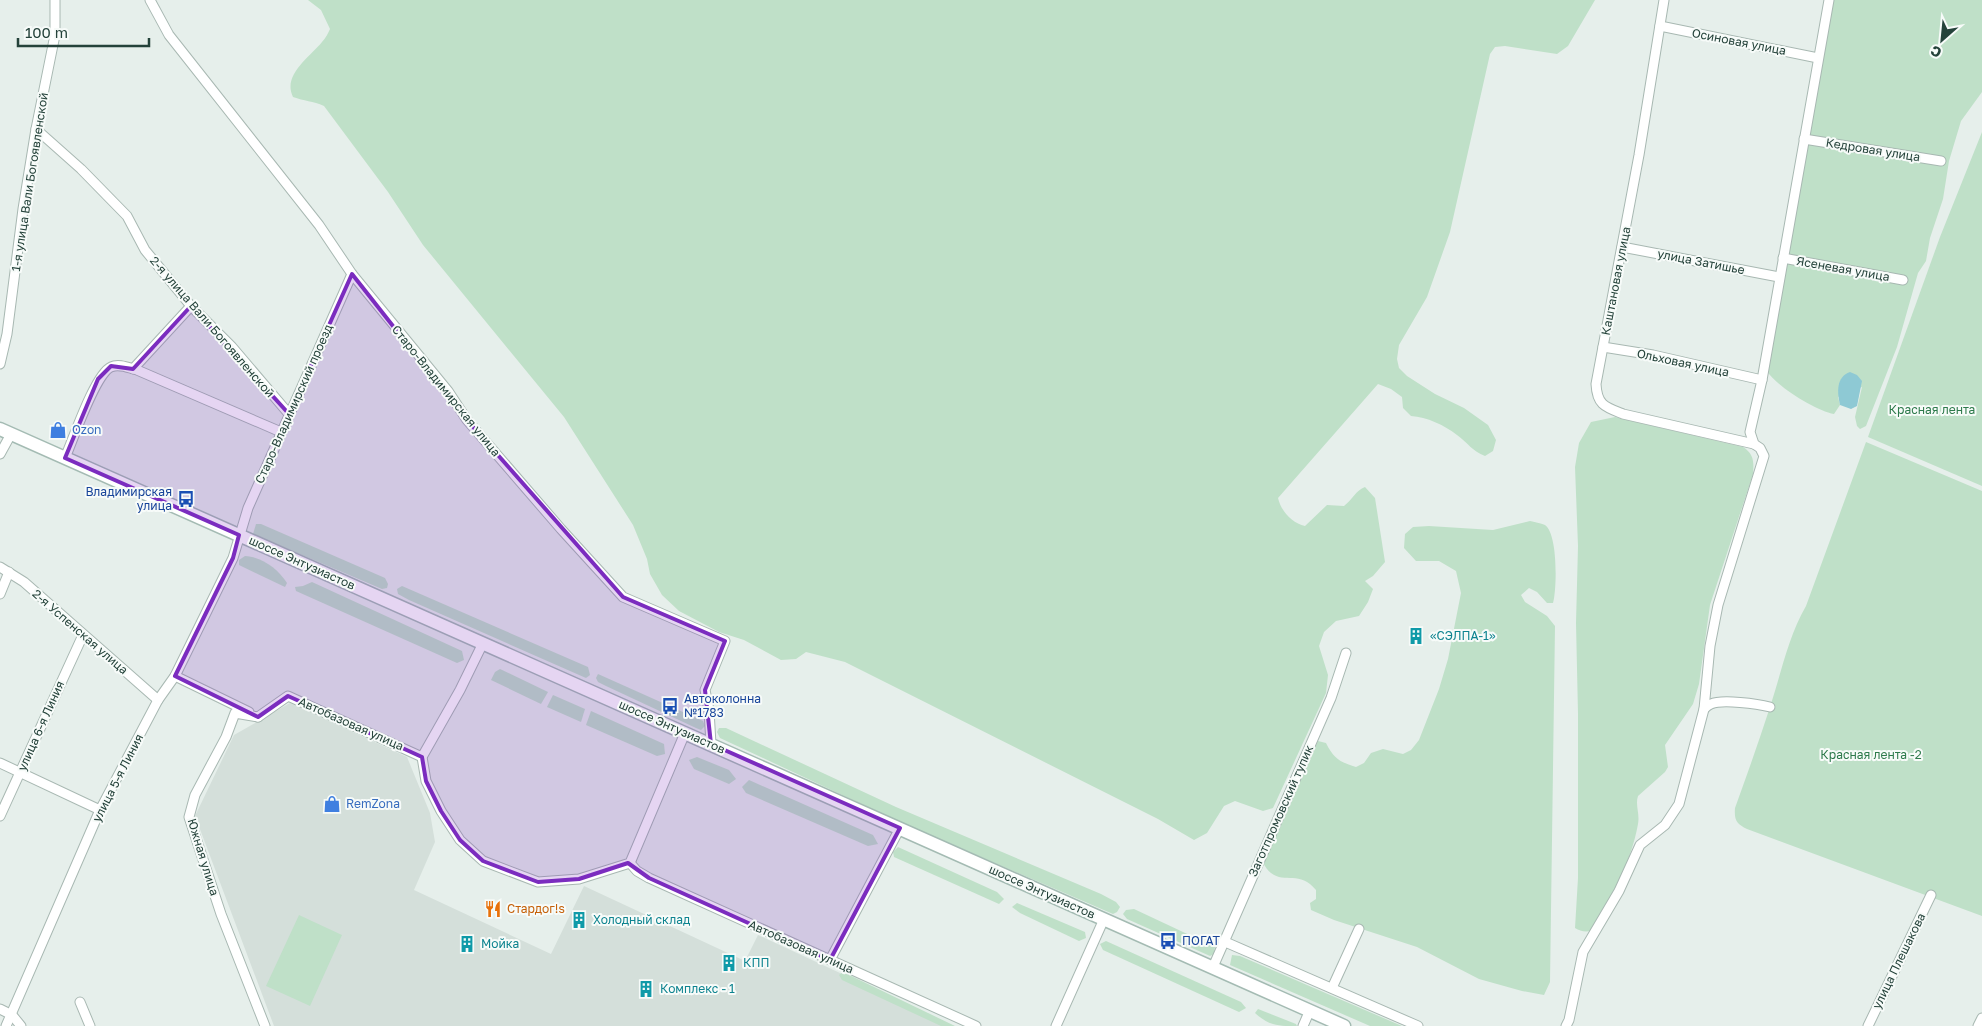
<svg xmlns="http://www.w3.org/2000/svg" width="1982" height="1026" viewBox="0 0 1982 1026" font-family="'Golos Text',sans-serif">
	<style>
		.built { fill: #d4dfda }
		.green { fill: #bfe0c8 }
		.water { fill: #8ec9d4 }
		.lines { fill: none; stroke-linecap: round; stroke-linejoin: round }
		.minor-casing { stroke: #a8b8b2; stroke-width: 11 }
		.secondary-casing { stroke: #a4bbb3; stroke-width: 15 }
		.minor { stroke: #fff; stroke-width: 9 }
		.secondary { stroke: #fff; stroke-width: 12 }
		.marked { fill: #7b2cbf; fill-opacity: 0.2; stroke: #7b2cbf; stroke-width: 4; stroke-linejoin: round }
		.labels { text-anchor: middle; stroke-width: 4; stroke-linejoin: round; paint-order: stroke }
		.street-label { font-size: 12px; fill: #24423a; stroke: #f7fbf9 }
		.park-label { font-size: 12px; fill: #2d7a4b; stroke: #f7fbf9 }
		.shop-label { font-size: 12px; fill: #366cbe; stroke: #f7fbf9; text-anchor: start }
		.transit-label { font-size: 12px; fill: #164399; stroke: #f7fbf9; text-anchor: start }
		.culture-label { font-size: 12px; fill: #0d838f; stroke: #f7fbf9; text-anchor: start }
		.food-label { font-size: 12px; fill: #c56008; stroke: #f7fbf9; text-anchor: start }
	</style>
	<rect width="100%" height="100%" fill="#e6efeb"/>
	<polygon class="built" points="290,703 407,757 430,813 435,842 414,890 551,954 584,886 745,961 758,935 954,1026 274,1026 195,816 234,735"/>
	<g class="green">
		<path d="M308,0H1595L1568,46L1557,54L1505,46L1495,47L1490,54L1450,232L1427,297L1399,345L1397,359L1399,368L1407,376L1435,394L1464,408L1488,425L1496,440L1493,451L1485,456C1472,451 1468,443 1457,435C1444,425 1427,417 1411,416L1403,408L1402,397L1391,389L1378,384L1278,498C1281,511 1292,523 1305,526L1327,505L1344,506C1352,500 1356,490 1365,487L1375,498L1385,562L1373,576L1365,581L1373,589L1368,602L1359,616L1336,621L1324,632L1319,646L1328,675L1326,693L1273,808L1263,811L1235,801L1224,806L1207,833L1194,840L1158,819L845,662L806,652L796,659L781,660L744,640L719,632L679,611L662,595L650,574L647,559L633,525L564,417L423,245L388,192L324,106C313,101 304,101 293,97C282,75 310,57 322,42C326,38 328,33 330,29L321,10Z"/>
		<path d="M1833,0H1982V92L1961,121L1949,161L1943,199L1930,238L1926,261L1918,273L1897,347L1866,426L1860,429L1857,426L1855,417L1862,387L1838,397L1840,405L1834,414C1816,411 1776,386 1767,371Z"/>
		<polygon points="1982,132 1982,486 1868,437 1940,237"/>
		<path d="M1615,417L1743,447C1754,454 1754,462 1753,474L1710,605L1699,684L1693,704L1665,745L1668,767L1665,772L1638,796C1635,805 1640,814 1638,824C1631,863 1611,897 1591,931C1584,932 1580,931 1575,928L1578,878V714L1576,623L1578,546L1575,467L1579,443L1591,422Z"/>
		<path d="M1866,442L1982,491V916L1747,829C1737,824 1734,821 1735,808C1747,775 1759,741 1770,707C1781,674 1788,637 1806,606Z"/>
		<path d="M1530,521C1534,522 1541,523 1545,525C1558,534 1557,589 1553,603H1547L1537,592L1529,588L1521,595L1525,602L1547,616L1555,626L1550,982L1544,995L1522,991L1479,979L1417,947L1334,920L1311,910L1310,903L1316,899V890C1300,870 1285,884 1271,873C1268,871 1265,866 1263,863L1318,741L1326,743C1334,759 1340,762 1356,767L1364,763L1371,753L1383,749L1403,754L1411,750L1419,740L1439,689L1448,659L1461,593L1456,571L1439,561H1416L1404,548L1405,534L1413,527L1429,526L1493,530Z"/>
		<polygon points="256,524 261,524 385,578 388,584 387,588 382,589 253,534"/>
		<path d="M245,556C262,557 278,569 287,583L285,587L239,565V560Z"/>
		<polygon points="312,582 462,651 464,660 457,663 296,591 295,587 303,586"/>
		<polygon points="402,586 588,667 590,675 586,678 409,600 398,594 397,589"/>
		<polygon points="500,669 548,692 541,704 491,680 495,672"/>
		<polygon points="598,674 703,721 705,726 701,730 696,728 606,686 598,682 596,678"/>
		<polygon points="553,695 585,709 581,722 547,707"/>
		<polygon points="591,711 664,744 665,754 657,756 586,725"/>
		<polygon points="719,728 726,728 896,807 1101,894 1116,902 1120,907 1117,912 1113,914 898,821 720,738 717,732"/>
		<polygon points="697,757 729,770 736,779 729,784 694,769 689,760"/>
		<polygon points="749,780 873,835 878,844 868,846 746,793 742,787"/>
		<polygon points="898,847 997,892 1004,899 999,904 894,857 893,852"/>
		<polygon points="1017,903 1085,932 1086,938 1079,941 1020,913 1012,907"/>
		<polygon points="1134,909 1215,947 1214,954 1210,956 1127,919 1123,914 1126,910"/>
		<polygon points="299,915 342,935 310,1006 266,986"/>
		<polygon points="1106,941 1241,1002 1246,1008 1239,1012 1103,950 1100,944"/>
		<polygon points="1232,955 1240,956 1402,1026 1370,1026 1230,965"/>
		<polygon points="843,972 955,1026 941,1026 842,980 839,975"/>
		<path d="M1258,1009L1296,1024L1297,1026C1279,1026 1269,1026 1255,1013Z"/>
	</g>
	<path class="water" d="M1850,372L1857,375L1862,381L1857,406L1851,409L1840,405C1837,392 1836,377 1850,372Z"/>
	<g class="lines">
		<g class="minor-casing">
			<g id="minor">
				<polyline points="150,0 169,35 319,225 352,274 448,391 467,420 561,529 623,597 725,641 705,690 709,710 711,744"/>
				<path d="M1664,0L1639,155L1596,384C1597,405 1605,407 1623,414L1754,444"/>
				<polyline points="1660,26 1818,58"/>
				<polyline points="36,129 81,169 127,216 145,250 191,306 232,347 289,414"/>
				<polyline points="1804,139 1941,161"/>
				<polyline points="1622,247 1779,277"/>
				<polyline points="1783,258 1903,280"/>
				<polyline points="1603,347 1653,355 1762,380"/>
				<polyline points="0,364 7,334 23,209 36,129 55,35 55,0"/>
				<polyline points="133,369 191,306"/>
				<polyline points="0,454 11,434"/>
				<path d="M65,458C73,440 95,374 111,367C119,363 129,368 137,370L281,432"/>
				<polyline points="0,567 24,582 158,700"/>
				<polyline points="0,594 9,572"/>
				<polyline points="483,643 460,690 422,757 426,781 441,811 460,840 483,861 538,882 579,879 630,863 685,733"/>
				<polyline points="175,676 249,712"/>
				<path d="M1704,709C1706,707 1708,705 1711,704C1722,699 1758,704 1770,707"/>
				<polyline points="258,717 235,713 226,737 195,795 189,817 221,914 265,1026"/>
				<polyline points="258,717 288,696 422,757"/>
				<polyline points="0,763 100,810"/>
				<polyline points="0,816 83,635"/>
				<polyline points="630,863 637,871 649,878 976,1026"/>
				<polyline points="1223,941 1418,1026"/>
				<polyline points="830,960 900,828"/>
				<polyline points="1213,967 1331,698 1346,653"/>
				<polyline points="1332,988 1359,929"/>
				<polyline points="80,1002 90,1026"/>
				<polyline points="0,1009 12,1015 21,1026"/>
				<polyline points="6,1026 100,810 158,700 175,676 233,558 248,508 352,274"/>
				<polyline points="1056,1026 1104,919"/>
				<polyline points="1303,1026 1310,1010"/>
				<polyline points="1566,1026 1569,1020 1583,952 1619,891 1640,845 1665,825 1679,804 1704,709 1710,646 1718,605 1764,456 1760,448 1754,444 1750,432 1762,380 1829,0"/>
				<polyline points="1868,1026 1931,895"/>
				<polyline points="1978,1026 1982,1018"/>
			</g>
		</g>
		<g class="secondary-casing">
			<polyline id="secondary" points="0,429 1344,1026"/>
		</g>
		<use href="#minor" class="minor"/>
		<use href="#secondary" class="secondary"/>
	</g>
	<path class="marked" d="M352,274L467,420L623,597L725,641L705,690L711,744L900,828L830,960L649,878L628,863L579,879L538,882L483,861L460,840L441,811L426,781L422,757L288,696L258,717L175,676L233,558L239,535L65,458L98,379L111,366L133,369L191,306L289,414Z"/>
	<defs>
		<g id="shop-bare" transform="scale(1.35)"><path d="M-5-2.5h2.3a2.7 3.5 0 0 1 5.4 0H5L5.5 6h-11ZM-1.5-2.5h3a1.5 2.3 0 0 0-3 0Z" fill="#3f7fe0" stroke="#f7fbf9" stroke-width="2.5" paint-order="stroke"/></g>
		<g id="bus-bare" transform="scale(1.35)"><path d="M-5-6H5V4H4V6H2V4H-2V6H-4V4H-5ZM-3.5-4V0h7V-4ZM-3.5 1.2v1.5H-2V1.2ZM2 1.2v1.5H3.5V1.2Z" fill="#1a4fb4" stroke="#f7fbf9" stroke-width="2.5" paint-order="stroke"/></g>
		<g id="building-bare" transform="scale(1.35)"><path d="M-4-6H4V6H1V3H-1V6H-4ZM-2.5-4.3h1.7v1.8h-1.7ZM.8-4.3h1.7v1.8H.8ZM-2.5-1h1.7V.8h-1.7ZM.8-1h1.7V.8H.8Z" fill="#0f9aa8" stroke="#f7fbf9" stroke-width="2.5" paint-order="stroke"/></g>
		<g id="restaurant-bare" transform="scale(1.35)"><path d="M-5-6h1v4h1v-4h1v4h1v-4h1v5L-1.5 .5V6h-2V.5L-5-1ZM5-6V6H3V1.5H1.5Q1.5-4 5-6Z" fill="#e8710a" stroke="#f7fbf9" stroke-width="2.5" paint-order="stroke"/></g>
	</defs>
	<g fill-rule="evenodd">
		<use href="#shop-bare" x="58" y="430"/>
		<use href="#bus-bare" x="186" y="499"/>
		<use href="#building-bare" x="1416" y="636"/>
		<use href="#bus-bare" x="670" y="706"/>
		<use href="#shop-bare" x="332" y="804"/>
		<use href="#restaurant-bare" x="493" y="909"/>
		<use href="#building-bare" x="579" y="920"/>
		<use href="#bus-bare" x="1168" y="941"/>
		<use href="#building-bare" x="467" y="944"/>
		<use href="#building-bare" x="729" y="963"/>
		<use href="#building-bare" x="646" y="989"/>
	</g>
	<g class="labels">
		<g class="street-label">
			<text transform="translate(1739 42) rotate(11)" y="4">Осиновая улица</text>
			<text transform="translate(1873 150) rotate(9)" y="4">Кедровая улица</text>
			<text transform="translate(30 182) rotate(-81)" y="4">1-я улица Вали Богоявленской</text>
			<text transform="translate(1701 262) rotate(11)" y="4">улица Затишье</text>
			<text transform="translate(1843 269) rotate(10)" y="4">Ясеневая улица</text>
			<text transform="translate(1616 281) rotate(-79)" y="4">Каштановая улица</text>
			<text transform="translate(212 327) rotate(49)" y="4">2-я улица Вали Богоявленской</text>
			<text transform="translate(1683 363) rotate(12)" y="4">Ольховая улица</text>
			<text transform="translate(446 391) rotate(51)" y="4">Старо-Владимирская улица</text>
			<text transform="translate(294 404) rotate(-66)" y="4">Старо-Владимирский проезд</text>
			<text transform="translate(302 563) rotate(24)" y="4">шоссе Энтузиастов</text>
			<text transform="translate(80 632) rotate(41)" y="4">2-я Успенская улица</text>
			<text transform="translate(351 724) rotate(24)" y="4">Автобазовая улица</text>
			<text transform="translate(41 726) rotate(-66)" y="4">улица 6-я Линия</text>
			<text transform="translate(672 727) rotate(24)" y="4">шоссе Энтузиастов</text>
			<text transform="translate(118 778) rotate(-63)" y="4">улица 5-я Линия</text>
			<text transform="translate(1281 811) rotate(-66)" y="4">Заготпромовский тупик</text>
			<text transform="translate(203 857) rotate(73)" y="4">Южная улица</text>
			<text transform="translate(1042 892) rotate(24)" y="4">шоссе Энтузиастов</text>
			<text transform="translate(801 947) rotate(24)" y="4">Автобазовая улица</text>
			<text transform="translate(1899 961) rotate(-64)" y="4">улица Плешакова</text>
		</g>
		<g class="park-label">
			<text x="1932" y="414">Красная лента</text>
			<text x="1871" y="759">Красная лента -2</text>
		</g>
		<g class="shop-label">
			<text x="72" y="434">Ozon</text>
			<text x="346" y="808">RemZona</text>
		</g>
		<g class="transit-label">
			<text x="172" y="496" text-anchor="end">Владимирская<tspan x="172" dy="14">улица</tspan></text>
			<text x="684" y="703">Автоколонна<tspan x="684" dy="14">№1783</tspan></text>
			<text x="1182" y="945">ПОГАТ</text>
		</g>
		<g class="culture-label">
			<text x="1430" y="640">«СЭЛПА-1»</text>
			<text x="593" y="924">Холодный склад</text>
			<text x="481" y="948">Мойка</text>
			<text x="743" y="967">КПП</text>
			<text x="660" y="993">Комплекс - 1</text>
		</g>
		<g class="food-label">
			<text x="507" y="913">Стардог!s</text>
		</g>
	</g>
	<g transform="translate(1942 40) rotate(207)" stroke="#f7fbf9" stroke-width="4" paint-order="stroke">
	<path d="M0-4L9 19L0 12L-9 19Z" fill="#24423a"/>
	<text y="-8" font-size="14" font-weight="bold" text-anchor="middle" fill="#24423a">С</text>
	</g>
	<path d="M18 38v8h131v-8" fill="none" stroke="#24423a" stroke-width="2.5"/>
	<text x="25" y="38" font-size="15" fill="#24423a" stroke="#f7fbf9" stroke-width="4" paint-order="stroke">100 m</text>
</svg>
